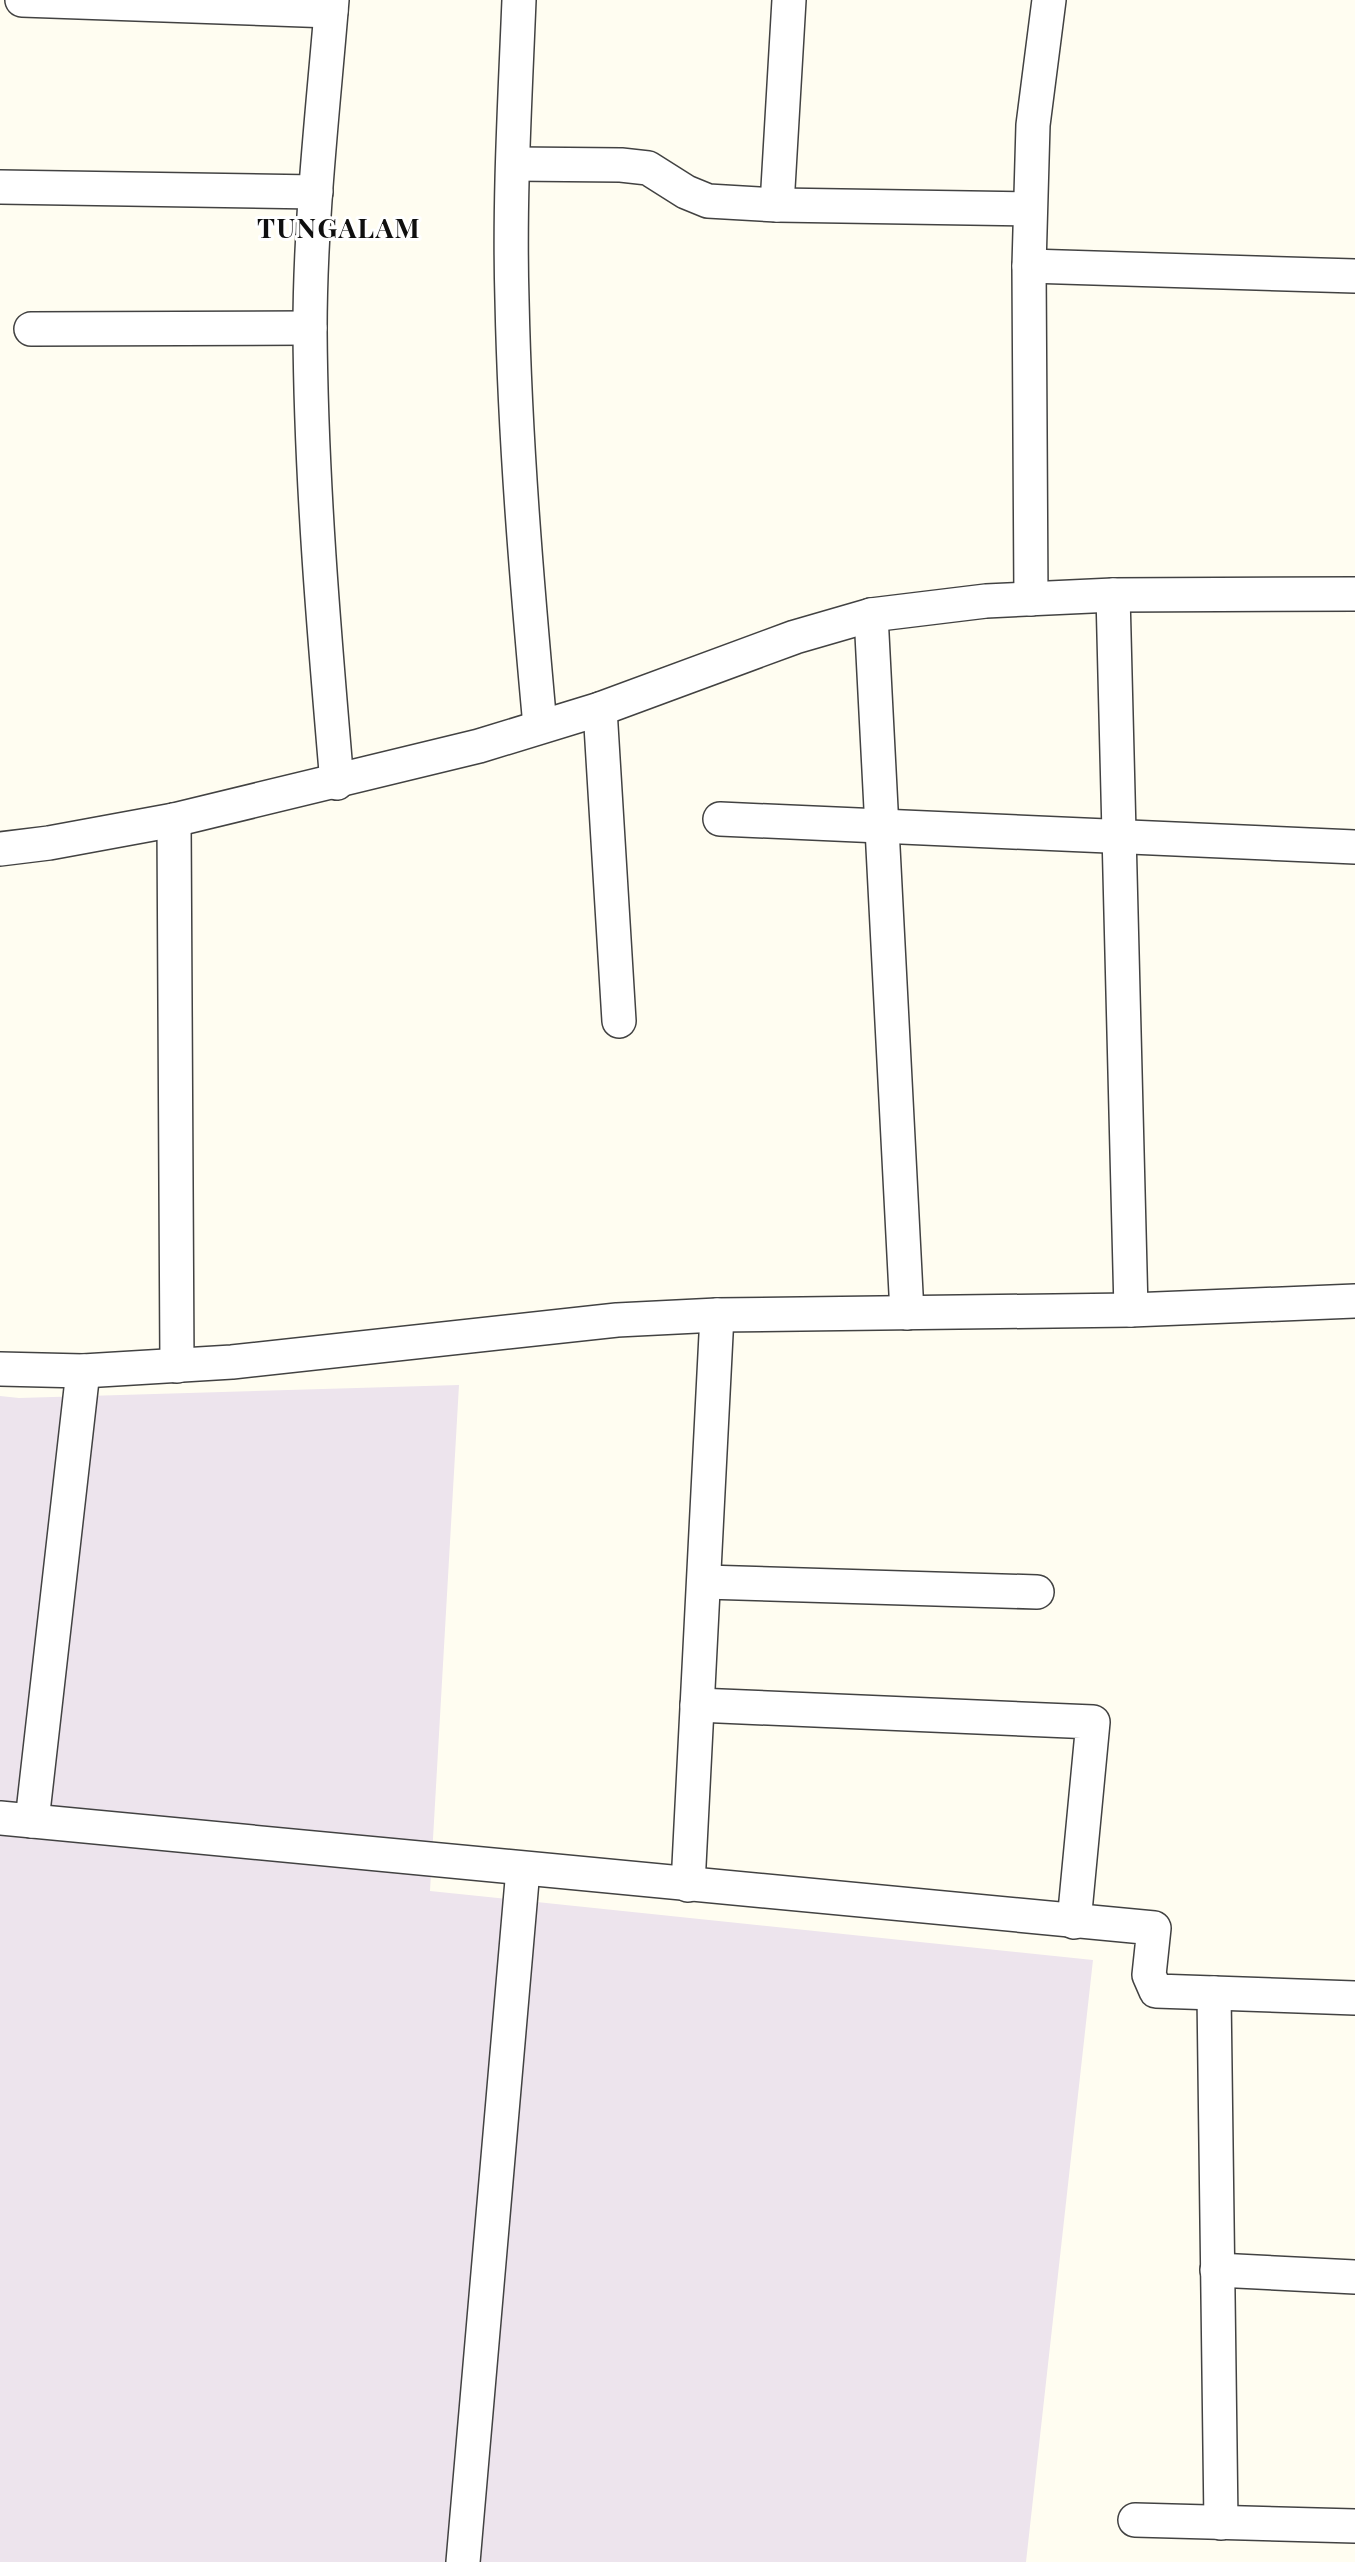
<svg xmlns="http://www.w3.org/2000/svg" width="1355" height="2562" viewBox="0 0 1355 2562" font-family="'Playfair Display',serif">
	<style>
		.industrial { fill: #ede4ed }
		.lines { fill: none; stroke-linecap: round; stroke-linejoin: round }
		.minor-casing { stroke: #424242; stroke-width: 36 }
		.minor { stroke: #fff; stroke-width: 33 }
		.labels { text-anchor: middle; stroke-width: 6; stroke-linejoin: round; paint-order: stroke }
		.district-label { font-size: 27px; font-weight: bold; letter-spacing: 1.5px; fill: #0f0f0f; stroke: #fff }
	</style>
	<rect width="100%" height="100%" fill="#fffdf1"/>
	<polygon class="industrial" points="459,1385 430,1891 1093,1960 1026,2562 0,2562 0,1396 19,1398"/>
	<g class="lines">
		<g class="minor-casing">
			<g id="minor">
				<polyline points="22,0 331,11"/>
				<path d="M332,0C323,110 310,220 310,330C311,481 324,632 337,783"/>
				<path d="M519,0C515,100 509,200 512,300C515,443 527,584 540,726"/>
				<polyline points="513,164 621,165 648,168 686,192 708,201 777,205 1030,209"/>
				<polyline points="0,187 316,192"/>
				<polyline points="777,205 789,0"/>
				<polyline points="1029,266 1355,276"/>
				<polyline points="31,329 310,328"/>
				<polyline points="1113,595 1131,1310"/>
				<polyline points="1031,599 1029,266 1033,125 1049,0"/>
				<polyline points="871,615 907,1313"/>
				<polyline points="600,709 619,1021"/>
				<polyline points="720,819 1355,847"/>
				<polyline points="174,820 177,1366"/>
				<polyline points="0,849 49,843 174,820 479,746 600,709 795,637 871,615 986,601 1113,595 1355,594"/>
				<polyline points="0,1369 83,1371 232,1362 617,1320 717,1315 1131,1310 1355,1301"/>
				<polyline points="705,1582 1037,1592"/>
				<polyline points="697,1705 1093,1722 1074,1922"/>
				<polyline points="0,1818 1154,1928 1149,1975 1156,1991 1355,1998"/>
				<polyline points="32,1821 83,1371"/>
				<polyline points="688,1885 717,1315"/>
				<polyline points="1214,1993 1221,2523"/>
				<polyline points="1217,2270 1355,2277"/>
				<polyline points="1135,2520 1355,2526"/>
				<polyline points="463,2562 523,1869"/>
			</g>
		</g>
		<use href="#minor" class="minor"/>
	</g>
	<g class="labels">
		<g class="district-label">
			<text x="339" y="238">TUNGALAM</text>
		</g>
	</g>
</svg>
